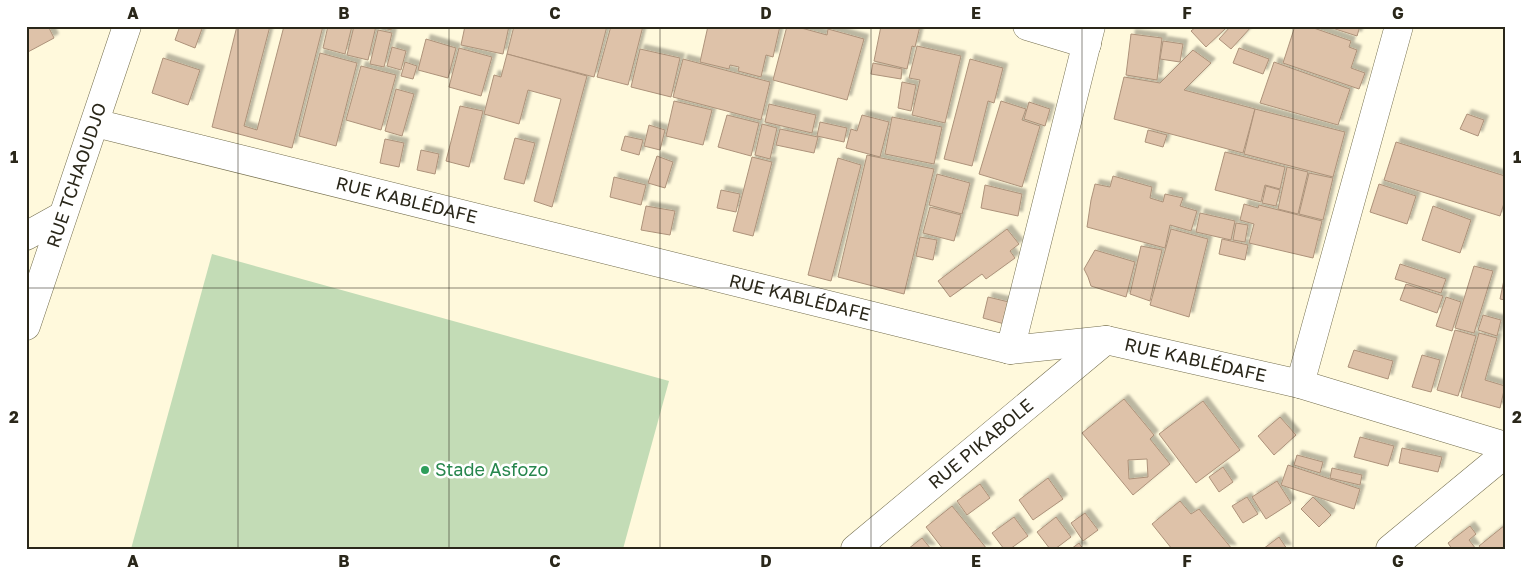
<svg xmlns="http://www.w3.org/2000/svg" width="1531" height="575" viewBox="0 0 1531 575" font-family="'Golos Text',sans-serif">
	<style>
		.green { fill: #c3dcb6 }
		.building { fill: #dec2a9; stroke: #ad927a; fill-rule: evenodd; filter: url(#shadow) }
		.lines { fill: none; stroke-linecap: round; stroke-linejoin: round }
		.street-casing { stroke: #746e4e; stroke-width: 29 }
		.street { stroke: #fff; stroke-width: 28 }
		.grid { fill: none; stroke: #2a271a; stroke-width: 1; stroke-opacity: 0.55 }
		.leisure-dot { fill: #2e9e5b; stroke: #fff; stroke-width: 2 }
		.labels { text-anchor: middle; stroke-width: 5; stroke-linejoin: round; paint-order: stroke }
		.street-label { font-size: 18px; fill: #2a271a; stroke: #fff }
		.leisure-label { font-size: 18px; fill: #27864d; stroke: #fff; text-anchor: start }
		.neatline { fill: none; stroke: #2a271a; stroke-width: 2 }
		.grid-label { font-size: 16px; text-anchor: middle; font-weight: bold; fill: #2a271a }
	</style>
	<defs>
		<filter id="shadow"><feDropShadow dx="4.5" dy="-4.5" stdDeviation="1" flood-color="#0004"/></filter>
	</defs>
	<rect width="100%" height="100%" fill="#fff9dc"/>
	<polygon class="green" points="212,254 669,381 623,549 131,549"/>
	<g class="building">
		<polygon points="26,26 48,26 54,38 26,53"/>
		<polygon points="180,26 203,26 195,48 175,40"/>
		<polygon points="237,26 270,26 244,126 257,130 284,26 323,26 292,148 212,127"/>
		<polygon points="328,26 352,26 345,54 323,48"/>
		<polygon points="354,26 376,26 368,60 347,55"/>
		<polygon points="377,26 392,26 391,30"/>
		<polygon points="465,26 509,26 503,54 461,45"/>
		<polygon points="514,26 607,26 594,77 507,54"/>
		<polygon points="611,26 643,26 628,85 597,77"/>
		<polygon points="708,26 780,26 773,57 766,55 761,77 738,71 739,67 730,65 729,69 700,62"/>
		<polygon points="787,26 794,26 827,35 828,29 864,39 847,100 773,80"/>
		<polygon points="881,26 920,26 915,47 912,46 907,69 874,61"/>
		<polygon points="1197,26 1221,26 1225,29 1206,47 1191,31"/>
		<polygon points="1231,26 1252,26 1231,49 1219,39"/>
		<polygon points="1295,26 1308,26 1351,41 1349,47 1357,50 1351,68 1365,73 1359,89 1283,63"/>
		<polygon points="1326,26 1360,26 1357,36"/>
		<polygon points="378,30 392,33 384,67 370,64"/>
		<polygon points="1131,34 1162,38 1157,80 1126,75"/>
		<polygon points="426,39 456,48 448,78 418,70"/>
		<polygon points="1163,41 1183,44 1180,62 1160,59"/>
		<polygon points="917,46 961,56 945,123 912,115 920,80 909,78"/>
		<polygon points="392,47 406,51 401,70 387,66"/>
		<polygon points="459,48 492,57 481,96 449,87"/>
		<polygon points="1239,48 1269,59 1263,74 1233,63"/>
		<polygon points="640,49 680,58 671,97 631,87"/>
		<polygon points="1193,50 1211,63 1184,90 1255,109 1243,153 1114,119 1124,77 1160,83"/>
		<polygon points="320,53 357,63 336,146 299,136"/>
		<polygon points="507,54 587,76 552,207 534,201 561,99 528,90 519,124 484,114 494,75 501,77"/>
		<polygon points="163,58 200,70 188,105 152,93"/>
		<polygon points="683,59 770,82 761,120 673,97"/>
		<polygon points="970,59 1003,68 994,103 988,101 972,166 944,159"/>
		<polygon points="405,62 417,66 413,79 401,76"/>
		<polygon points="1274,62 1350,89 1338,125 1260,103"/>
		<polygon points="873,63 902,69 901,79 871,74"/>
		<polygon points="361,66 396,75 381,130 346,120"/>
		<polygon points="902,82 916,85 911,111 898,108"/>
		<polygon points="396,89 414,94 402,136 385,131"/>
		<polygon points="674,101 712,110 703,145 666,136"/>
		<polygon points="1001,101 1026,109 1022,120 1040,126 1022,187 979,174"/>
		<polygon points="1029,102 1050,109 1045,126 1024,119"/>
		<polygon points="769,104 816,115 812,133 765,122"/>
		<polygon points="460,106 483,111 469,167 446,161"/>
		<polygon points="1255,109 1345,132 1333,177 1244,154"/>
		<polygon points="1467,114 1484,120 1478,136 1460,129"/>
		<polygon points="727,115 759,123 751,156 718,147"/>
		<polygon points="862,115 889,122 880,157 846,148 851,129 857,131"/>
		<polygon points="892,117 942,127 934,164 885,154"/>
		<polygon points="820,122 847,128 844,142 817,136"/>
		<polygon points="762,124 777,128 770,159 755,155"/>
		<polygon points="649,125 665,130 660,150 644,146"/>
		<polygon points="780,129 818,137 814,153 776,145"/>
		<polygon points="1148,130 1167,135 1163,147 1145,142"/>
		<polygon points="625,136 643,140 639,155 621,150"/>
		<polygon points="515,138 535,143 524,184 504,179"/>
		<polygon points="385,139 404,143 399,167 380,163"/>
		<polygon points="1396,142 1505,176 1505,200 1500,216 1384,180"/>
		<polygon points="421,150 439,154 435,174 417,170"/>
		<polygon points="1225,152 1285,167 1280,189 1265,185 1261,202 1215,190"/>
		<polygon points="867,155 934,169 904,294 838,277"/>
		<polygon points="657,156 673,162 665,188 648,183"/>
		<polygon points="752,157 772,162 753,236 733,231"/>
		<polygon points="838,158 861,165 831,281 808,275"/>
		<polygon points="1287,167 1308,172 1298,214 1278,209"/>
		<polygon points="1309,173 1333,178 1323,220 1299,214"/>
		<polygon points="937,174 970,183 962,214 929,205"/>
		<polygon points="1113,176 1152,187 1150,198 1163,202 1165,194 1183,198 1180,206 1197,211 1191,231 1170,225 1165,248 1087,227 1091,200 1095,184 1110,187"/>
		<polygon points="614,177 646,185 641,205 610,197"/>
		<polygon points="1379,184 1416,196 1407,224 1370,212"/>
		<polygon points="985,185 1022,194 1018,216 981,208"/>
		<polygon points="1266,186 1280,190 1276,206 1262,203"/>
		<polygon points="721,190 740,194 736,212 717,208"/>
		<polygon points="1244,204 1258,208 1259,205 1322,221 1313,258 1249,243 1254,224 1240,220"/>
		<polygon points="646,206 675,211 670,235 641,230"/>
		<polygon points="1433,206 1471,220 1460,253 1422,240"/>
		<polygon points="930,207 961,215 954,241 923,233"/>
		<polygon points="1200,213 1235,221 1231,240 1196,232"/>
		<polygon points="1236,223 1248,225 1245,242 1233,240"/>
		<polygon points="1007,229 1019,244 1010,251 1015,258 986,279 982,274 950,297 938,281"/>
		<polygon points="1171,229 1208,239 1189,317 1150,305"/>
		<polygon points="920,237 937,240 933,260 916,256"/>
		<polygon points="1222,239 1248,245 1245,260 1219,254"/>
		<polygon points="1141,246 1162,250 1150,301 1130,294"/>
		<polygon points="1095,250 1135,262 1126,297 1091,286 1088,277 1084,269"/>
		<polygon points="1400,264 1446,279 1441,293 1395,279"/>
		<polygon points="1474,266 1493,271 1474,333 1455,328"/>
		<polygon points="1505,275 1505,300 1500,299"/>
		<polygon points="1406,284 1443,296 1437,313 1400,300"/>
		<polygon points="988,297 1013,303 1008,325 983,318"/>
		<polygon points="1446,297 1461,302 1452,331 1436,326"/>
		<polygon points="1483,315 1501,320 1497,336 1478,330"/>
		<polygon points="1455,330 1476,336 1458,396 1437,390"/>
		<polygon points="1479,333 1497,338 1485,380 1505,386 1500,408 1461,397"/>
		<polygon points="1354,350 1393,361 1388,379 1348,367"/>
		<polygon points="1422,355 1440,360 1431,392 1412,387"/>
		<path d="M1124,399L1154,435L1150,439L1170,464L1133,495L1082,433ZM1147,459L1148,477L1129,479L1128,460Z"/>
		<polygon points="1203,401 1240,450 1196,483 1159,434"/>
		<polygon points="1280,417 1296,435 1274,455 1258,436"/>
		<polygon points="1360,437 1394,446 1388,466 1354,457"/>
		<polygon points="1402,448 1442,457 1438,472 1399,463"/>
		<polygon points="1297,455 1323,462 1320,473 1294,465"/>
		<polygon points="1288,465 1360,489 1354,509 1281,485"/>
		<polygon points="1223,467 1233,482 1219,492 1209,477"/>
		<polygon points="1332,468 1362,475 1360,485 1330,478"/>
		<polygon points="1048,478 1063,499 1033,520 1019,500"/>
		<polygon points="1277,481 1291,503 1266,519 1252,497"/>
		<polygon points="980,484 990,498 967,515 957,501"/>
		<polygon points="1247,497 1258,514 1243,523 1232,506"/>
		<polygon points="1313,497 1331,515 1319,527 1301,509"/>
		<polygon points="1180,501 1191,514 1199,509 1232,549 1172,549 1152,524"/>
		<polygon points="952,506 987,549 943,549 926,527"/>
		<polygon points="1085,513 1098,530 1083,541 1071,523"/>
		<polygon points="1014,517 1028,536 1010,549 1004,549 992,533"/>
		<polygon points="1056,517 1071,537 1055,549 1050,549 1037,532"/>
		<polygon points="1505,525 1505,549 1481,549 1479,546"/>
		<polygon points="1470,526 1476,534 1469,540 1476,549 1452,549 1448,543"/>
		<polygon points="1279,537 1287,549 1263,549"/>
		<polygon points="922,538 931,549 908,549"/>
		<polygon points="1079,543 1083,549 1071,549"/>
	</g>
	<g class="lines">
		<g class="street-casing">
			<g id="street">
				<polyline points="1027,26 1087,44"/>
				<path id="s1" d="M95,123L1010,350L1106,340L1300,384L1505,446"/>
				<polyline points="26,236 62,216"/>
				<path id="s2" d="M26,326L127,26"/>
				<polyline points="1010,350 1091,26"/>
				<polyline points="1300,384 1399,26"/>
				<path id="s3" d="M855,549L1106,340"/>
				<polyline points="1390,549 1505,454"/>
			</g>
		</g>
		<use href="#street" class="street"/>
	</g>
	<path class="grid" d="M238,26V549M449,26V549M660,26V549M871,26V549M1082,26V549M1293,26V549M26,288H1505"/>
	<circle class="leisure-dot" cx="425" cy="470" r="5"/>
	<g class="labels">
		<g class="street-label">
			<text dy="6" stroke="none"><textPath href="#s2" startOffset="159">RUE TCHAOUDJO</textPath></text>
			<text dy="6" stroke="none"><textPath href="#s1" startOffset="321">RUE KABLÉDAFE</textPath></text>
			<text dy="6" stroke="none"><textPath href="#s1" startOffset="726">RUE KABLÉDAFE</textPath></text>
			<text dy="6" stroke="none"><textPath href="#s1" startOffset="1131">RUE KABLÉDAFE</textPath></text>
			<text dy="6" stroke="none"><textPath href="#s3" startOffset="164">RUE PIKABOLE</textPath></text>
		</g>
		<g class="leisure-label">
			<text x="435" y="476">Stade Asfozo</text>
		</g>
	</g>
	<rect width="1531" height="575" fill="none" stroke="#ffffff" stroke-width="55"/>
	<rect x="28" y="28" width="1476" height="520" class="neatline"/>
	<g class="grid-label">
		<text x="133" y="19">A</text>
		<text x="344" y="19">B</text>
		<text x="555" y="19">C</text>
		<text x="766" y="19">D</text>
		<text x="976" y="19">E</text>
		<text x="1187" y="19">F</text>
		<text x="1398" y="19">G</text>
		<text x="14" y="163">1</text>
		<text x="1517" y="163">1</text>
		<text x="14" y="423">2</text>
		<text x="1517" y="423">2</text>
		<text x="133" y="567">A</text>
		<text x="344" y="567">B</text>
		<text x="555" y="567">C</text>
		<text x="766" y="567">D</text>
		<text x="976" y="567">E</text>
		<text x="1187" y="567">F</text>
		<text x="1398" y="567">G</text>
	</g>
</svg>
